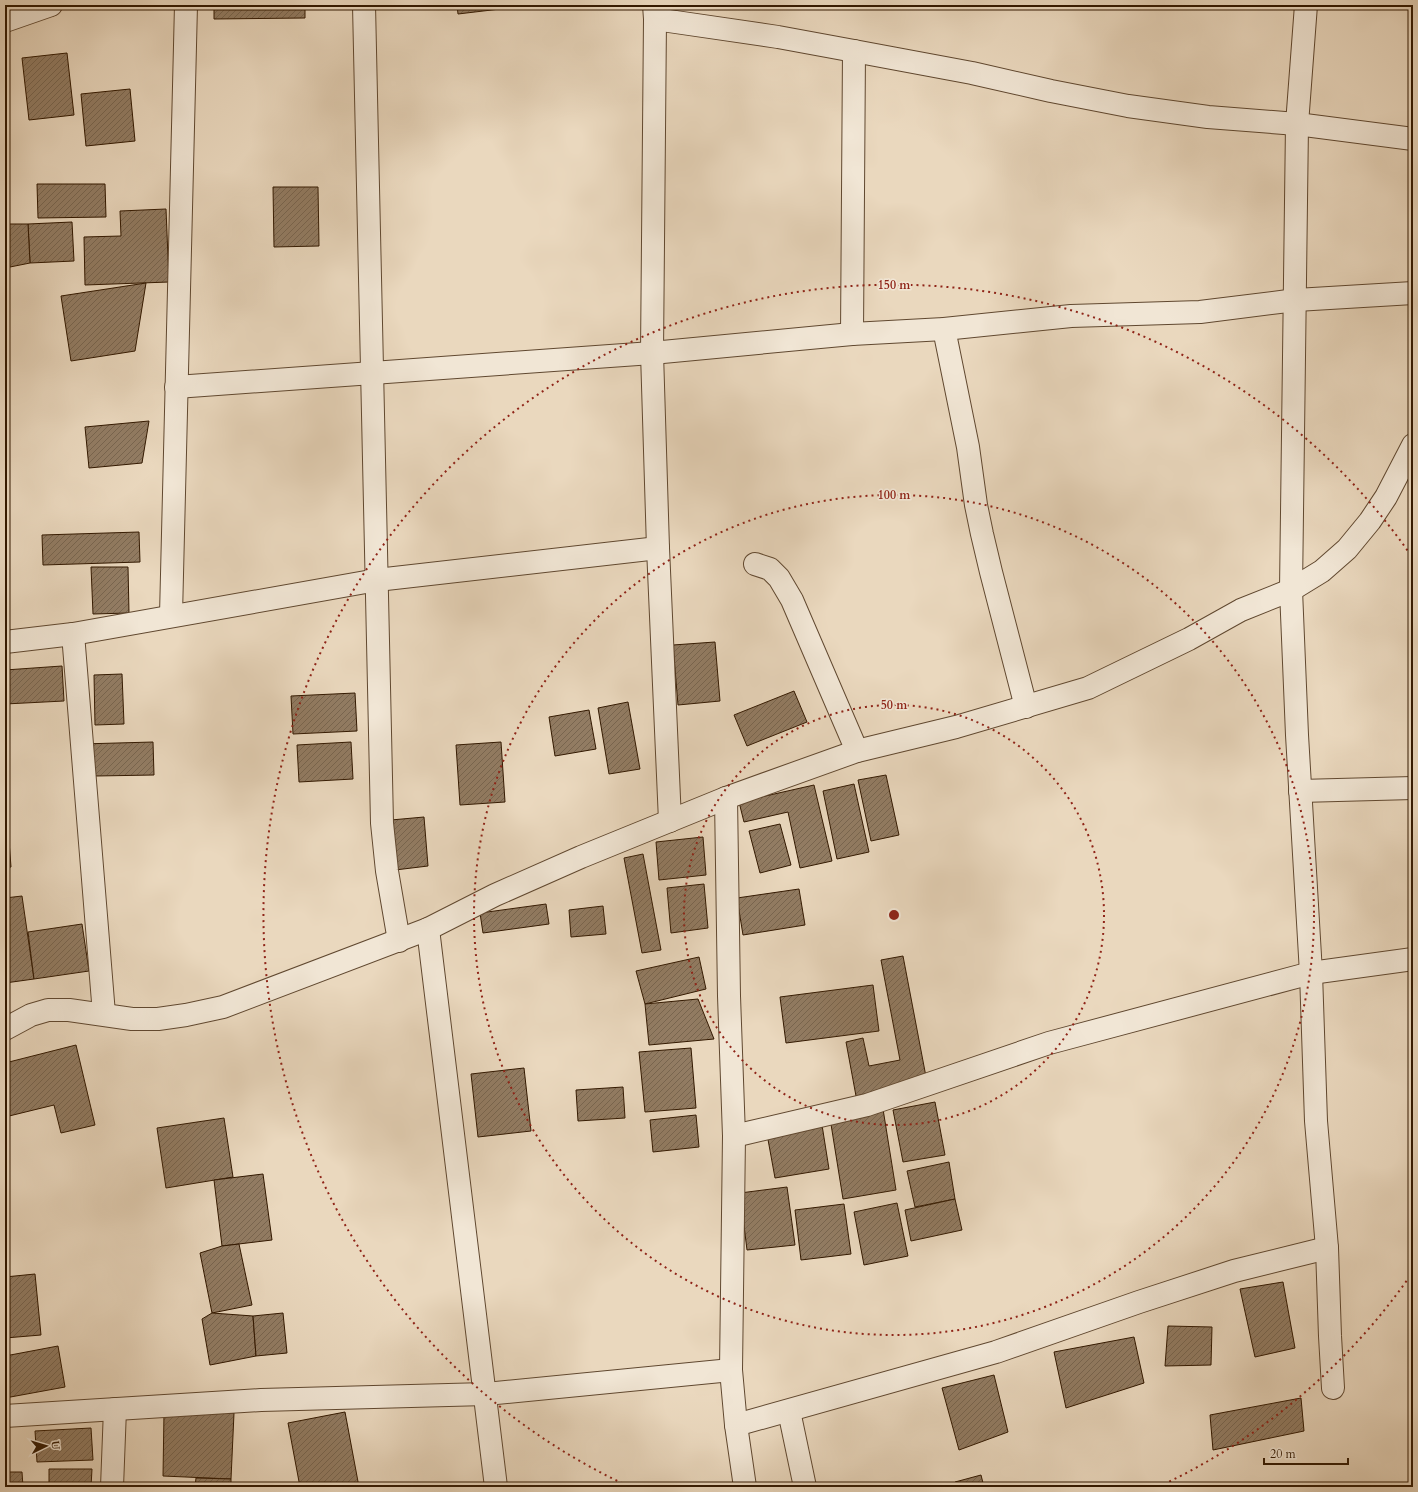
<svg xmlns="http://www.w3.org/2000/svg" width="1418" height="1492" viewBox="0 0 1418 1492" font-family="Cardo,serif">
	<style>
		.building { fill: url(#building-hatch); stroke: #321800 }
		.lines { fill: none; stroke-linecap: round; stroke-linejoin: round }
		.minor-casing { stroke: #604830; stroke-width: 24 }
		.minor { stroke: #f1e6d5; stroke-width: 22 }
		.ring { fill: none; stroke: #8f2418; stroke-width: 2; stroke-dasharray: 2 4 }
		.centre { fill: #8f2418; stroke: #f1e6d5; stroke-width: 2 }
		.ring-label { font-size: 12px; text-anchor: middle; font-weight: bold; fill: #8f2418; stroke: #f1e6d5; stroke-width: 3; stroke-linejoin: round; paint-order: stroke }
	</style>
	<defs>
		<pattern id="building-hatch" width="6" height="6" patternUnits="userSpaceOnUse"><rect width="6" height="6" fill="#927c63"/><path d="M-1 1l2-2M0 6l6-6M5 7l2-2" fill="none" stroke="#78654f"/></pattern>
	</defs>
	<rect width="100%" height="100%" fill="#ead8be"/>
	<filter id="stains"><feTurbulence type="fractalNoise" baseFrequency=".005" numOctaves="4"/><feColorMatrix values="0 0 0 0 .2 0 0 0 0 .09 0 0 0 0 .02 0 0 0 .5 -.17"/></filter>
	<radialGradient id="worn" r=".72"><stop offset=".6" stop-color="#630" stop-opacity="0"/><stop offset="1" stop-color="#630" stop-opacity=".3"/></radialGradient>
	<g class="building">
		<polygon points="214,5 305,5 305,18 214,19"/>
		<polygon points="457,5 500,5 500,9 458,14"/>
		<polygon points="67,53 74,115 29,120 22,58"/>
		<polygon points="130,89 135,141 86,146 81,94"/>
		<polygon points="37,184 105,184 106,217 38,218"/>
		<polygon points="273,187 318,187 319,246 274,247"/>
		<polygon points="166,209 169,282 85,285 84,237 121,236 120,211"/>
		<polygon points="72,222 74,261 30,263 28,224"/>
		<polygon points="5,224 28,224 30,263 5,268"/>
		<polygon points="146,283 135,351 71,361 61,296"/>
		<polygon points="149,421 142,463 89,468 85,427"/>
		<polygon points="139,532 140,562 43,565 42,535"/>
		<polygon points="91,567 128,567 129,613 93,614"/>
		<polygon points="715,642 720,701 678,705 673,645"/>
		<polygon points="62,666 64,701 5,704 5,670"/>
		<polygon points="122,674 124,724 95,725 94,675"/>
		<polygon points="794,691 807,722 747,746 734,715"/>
		<polygon points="355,693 357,731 293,734 291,696"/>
		<polygon points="628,702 640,769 609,774 598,708"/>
		<polygon points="589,710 596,749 555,756 549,717"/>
		<polygon points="153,742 154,775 96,776 81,744"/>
		<polygon points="351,742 353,779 299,782 297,745"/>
		<polygon points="501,742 505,802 460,805 456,745"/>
		<polygon points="886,775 899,835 871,841 858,780"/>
		<polygon points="854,784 869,852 837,859 823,791"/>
		<polygon points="814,785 832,861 800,868 788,812 744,822 739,802"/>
		<polygon points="5,790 11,867 5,868"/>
		<polygon points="424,817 428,866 395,870 391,820"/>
		<polygon points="780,824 791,865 760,873 749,831"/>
		<polygon points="703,837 706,875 659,880 656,842"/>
		<polygon points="643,854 661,950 642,953 624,858"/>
		<polygon points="704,884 708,928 671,933 667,888"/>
		<polygon points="799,889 805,925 743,935 737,898"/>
		<polygon points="22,896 34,979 5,983 5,898"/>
		<polygon points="546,904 549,924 483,933 480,913"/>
		<polygon points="603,906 606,934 571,937 569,910"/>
		<polygon points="82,924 89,971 34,979 28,932"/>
		<polygon points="903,956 927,1082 856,1096 846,1042 863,1038 869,1066 900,1060 881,960"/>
		<polygon points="699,957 706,989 645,1004 636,971"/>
		<polygon points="873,985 879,1031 786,1043 780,997"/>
		<polygon points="698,999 714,1039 649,1045 645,1004"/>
		<polygon points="76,1045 95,1125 61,1133 54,1105 5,1117 5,1063"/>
		<polygon points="691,1048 696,1108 645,1112 639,1052"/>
		<polygon points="524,1068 531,1131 478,1137 471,1074"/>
		<polygon points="623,1087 625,1118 578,1121 576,1090"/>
		<polygon points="935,1102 945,1155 903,1162 893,1110"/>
		<polygon points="883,1109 896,1190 843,1199 830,1118"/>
		<polygon points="696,1115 699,1147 653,1152 650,1120"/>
		<polygon points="224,1118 233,1177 166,1188 157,1128"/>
		<polygon points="822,1125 829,1169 775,1178 767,1134"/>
		<polygon points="949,1162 955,1199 915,1207 907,1171"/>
		<polygon points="263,1174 272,1240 222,1246 214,1180"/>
		<polygon points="787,1187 795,1245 747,1250 740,1193"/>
		<polygon points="955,1199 962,1230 911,1241 905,1210"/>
		<polygon points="897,1203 908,1256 864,1265 854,1212"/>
		<polygon points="844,1204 851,1254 801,1260 795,1210"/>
		<polygon points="239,1244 252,1305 212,1313 200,1253 222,1246"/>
		<polygon points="35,1274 41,1335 5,1338 5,1277"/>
		<polygon points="1283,1282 1295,1348 1255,1357 1240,1289"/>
		<polygon points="212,1313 253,1316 256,1356 210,1365 202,1319"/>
		<polygon points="283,1313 287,1353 256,1356 253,1316"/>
		<polygon points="1168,1326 1212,1327 1211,1365 1165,1366"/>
		<polygon points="1134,1337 1144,1383 1066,1408 1054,1352"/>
		<polygon points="58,1346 65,1387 5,1398 5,1356"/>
		<polygon points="994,1375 1008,1432 959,1450 942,1388"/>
		<polygon points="1301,1398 1304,1431 1213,1450 1210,1415"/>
		<polygon points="164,1412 234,1413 231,1479 163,1476"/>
		<polygon points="345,1412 359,1487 300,1487 288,1423"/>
		<polygon points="91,1428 93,1460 37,1462 35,1431"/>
		<polygon points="49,1469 92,1469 91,1487 49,1487"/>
		<polygon points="5,1472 22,1472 23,1487 5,1487"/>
		<polygon points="981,1475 984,1487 956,1487 955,1482"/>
		<polygon points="196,1478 231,1479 231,1487 195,1487"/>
	</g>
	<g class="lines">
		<g class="minor-casing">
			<g id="minor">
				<polyline points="364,5 382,823 387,871 399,941"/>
				<polyline points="654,5 655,19 652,353 658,548 670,821"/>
				<polyline points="1306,5 1297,124 1291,590 1297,735 1311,973 1316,1121 1327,1248 1330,1336 1333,1388"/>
				<polyline points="655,19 778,37 854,51 972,73 1051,91 1128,106 1208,117 1297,124 1413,139"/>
				<polyline points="5,21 51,5"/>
				<polyline points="944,329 968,447 976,505 982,534 991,572 1026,707"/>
				<polyline points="852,334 854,51"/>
				<polyline points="176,387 652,353 852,334 944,329 1071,316 1200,312 1296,300 1413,293"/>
				<polyline points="755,564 770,569 779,578 792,600 857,751"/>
				<polyline points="171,615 186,5"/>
				<polyline points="73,634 104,1014"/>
				<polyline points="5,642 73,634 377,580 658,548"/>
				<polyline points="1300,791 1413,788"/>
				<polyline points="726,798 729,996 734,1136 731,1370 736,1425 745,1487"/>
				<polyline points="428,929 496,1487"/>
				<polyline points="5,1029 31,1015 48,1010 69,1010 132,1019 158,1019 186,1015 223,1007 428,929 495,895 581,857 726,798 857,751 956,727 1088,688 1189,639 1241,610 1291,590 1322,571 1347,549 1370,521 1386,497 1413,445"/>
				<polyline points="734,1136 867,1105 1049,1043 1311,973 1413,959"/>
				<polyline points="789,1411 805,1487"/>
				<polyline points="5,1416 261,1400 486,1394 731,1370"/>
				<polyline points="736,1425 996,1352 1139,1302 1234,1271 1327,1248"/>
				<polyline points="112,1487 115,1409"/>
			</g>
		</g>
		<use href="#minor" class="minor"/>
	</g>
	<g class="ring">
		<circle cx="894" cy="915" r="210"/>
		<circle cx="894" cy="915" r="420"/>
		<path d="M1410 1276A630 630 0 0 1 1160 1486M628 1486A630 630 0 1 1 1410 554"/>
	</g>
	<circle cx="894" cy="915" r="6" class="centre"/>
	<g class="ring-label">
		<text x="894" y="289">150 m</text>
		<text x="894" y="499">100 m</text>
		<text x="894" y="709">50 m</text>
	</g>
	<rect width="1418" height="1492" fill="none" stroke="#ead8be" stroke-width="20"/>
	<rect x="6" y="6" width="1406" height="1480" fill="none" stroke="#321800" stroke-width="2"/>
	<rect x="10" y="10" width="1398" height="1472" fill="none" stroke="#321800"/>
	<g transform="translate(46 1446) rotate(85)" stroke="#f1e6d5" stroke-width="3" paint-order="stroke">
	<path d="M0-3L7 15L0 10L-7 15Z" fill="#321800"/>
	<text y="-6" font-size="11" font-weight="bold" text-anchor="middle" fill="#321800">U</text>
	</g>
	<path d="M1264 1458v6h84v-6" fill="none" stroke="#321800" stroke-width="2"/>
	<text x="1270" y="1458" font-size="12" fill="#321800" stroke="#f1e6d5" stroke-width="3" paint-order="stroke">20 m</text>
	<rect width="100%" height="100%" filter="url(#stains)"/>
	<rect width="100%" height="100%" fill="url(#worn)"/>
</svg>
